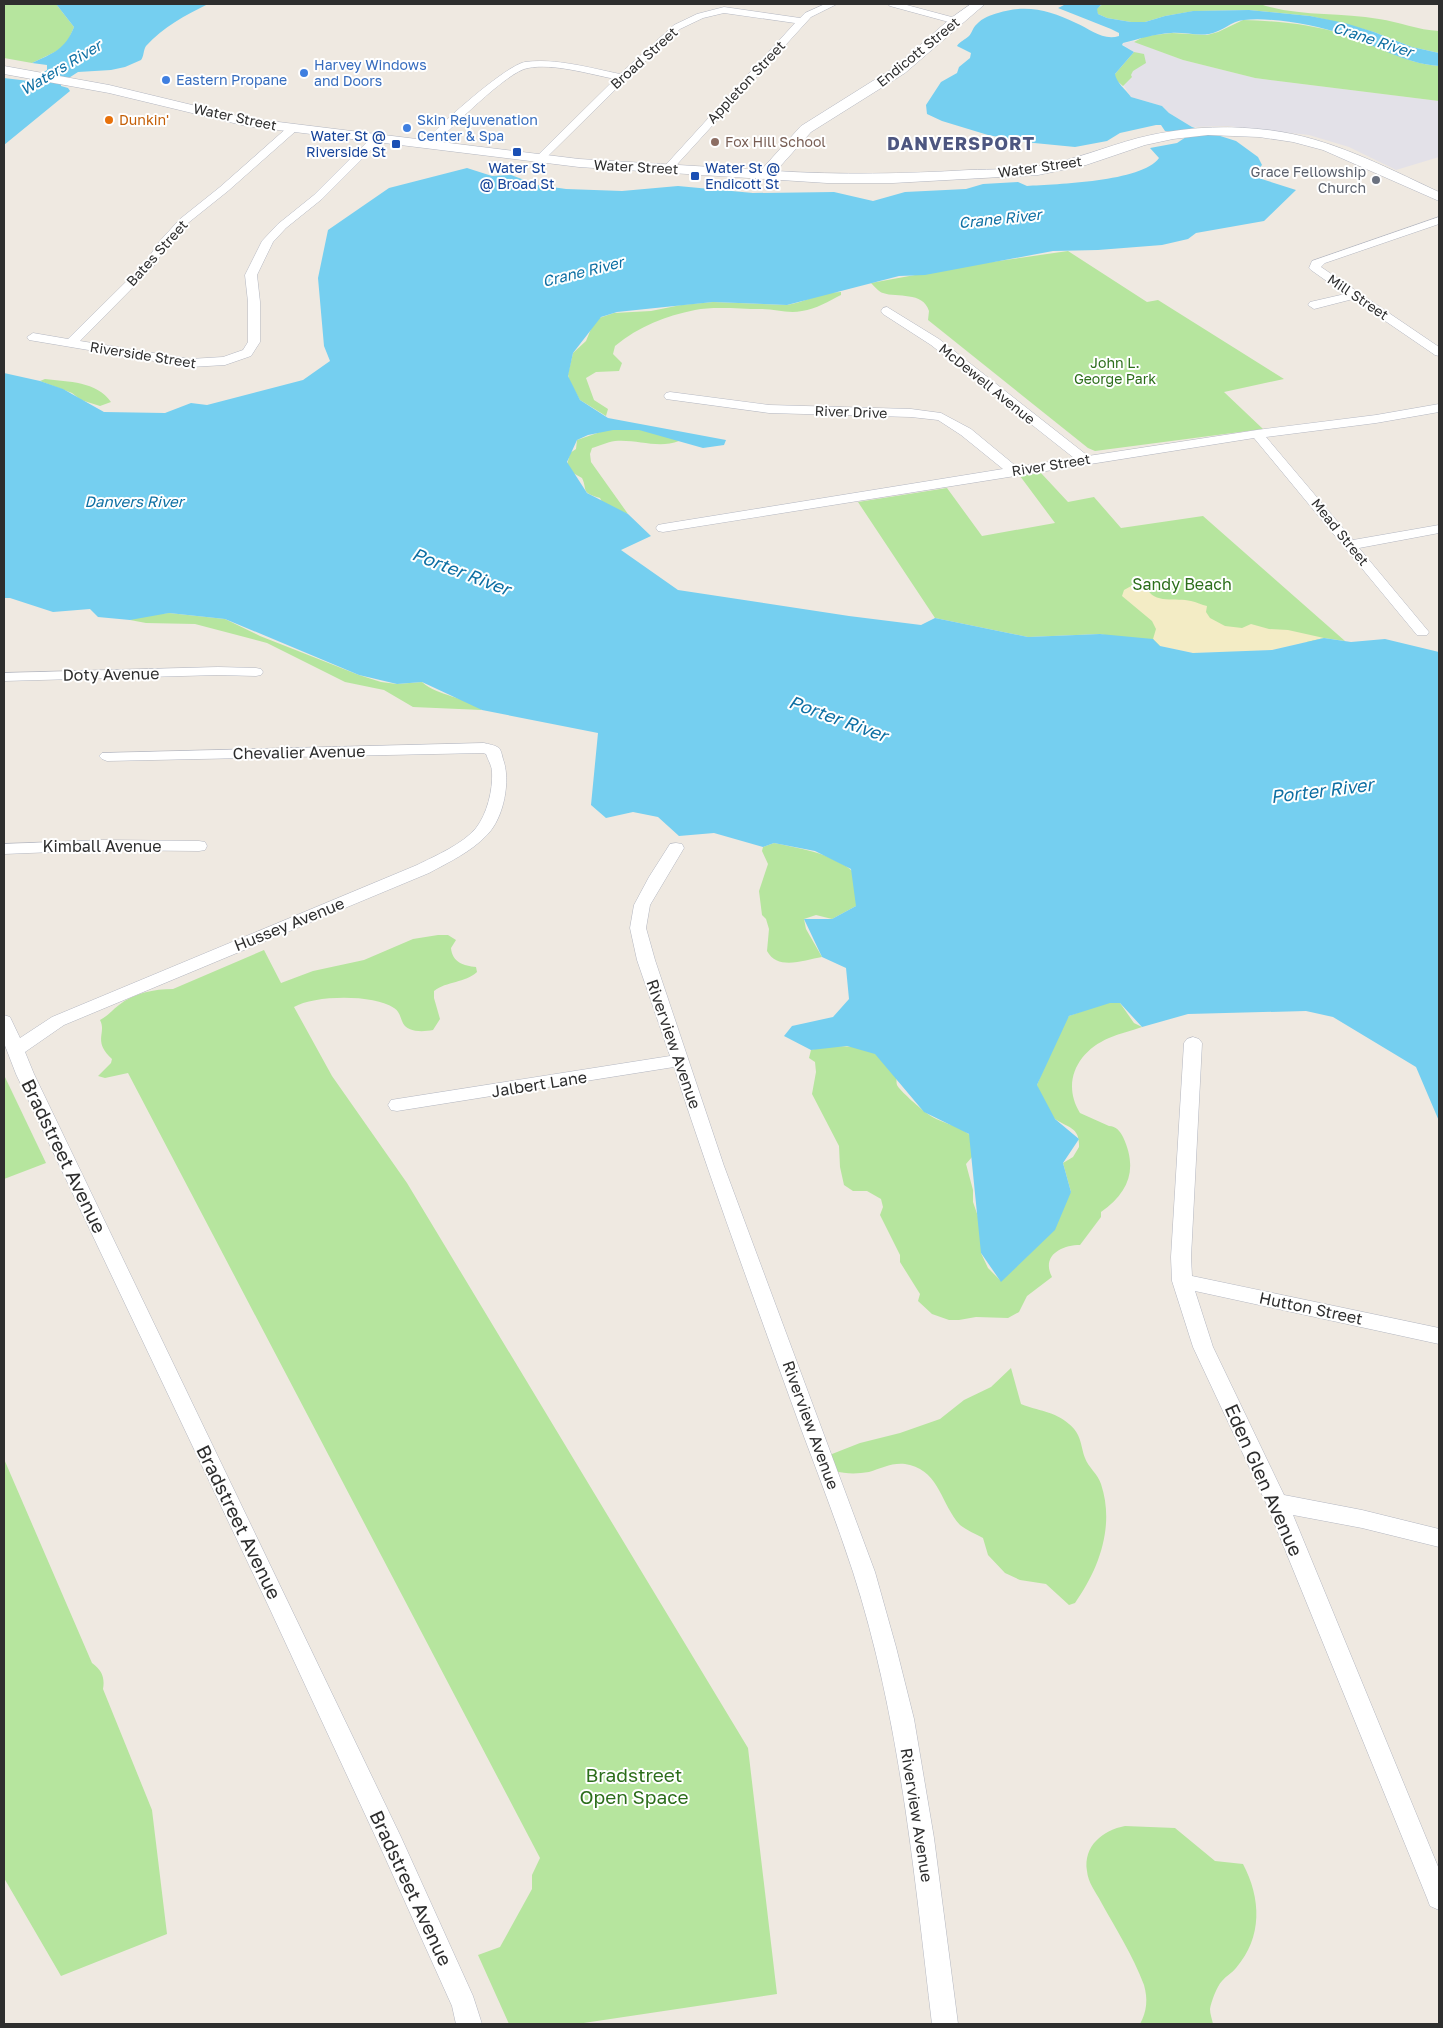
<svg xmlns="http://www.w3.org/2000/svg" width="1443" height="2028" viewBox="0 0 1443 2028" font-family="'Golos Text',sans-serif">
	<style>
		.industrial { fill: #e3e1e8 }
		.green { fill: #b6e59e }
		.sand { fill: #f3ecc5 }
		.water { fill: #75cff0 }
		.lines { fill: none; stroke-linecap: round; stroke-linejoin: round }
		.street-casing { stroke: #b4b7c1; stroke-width: 1 }
		.secondary-casing { stroke: #b4b7c1; stroke-width: 1 }
		.street { fill: #fff; fill-rule: evenodd }
		.secondary { fill: #fff; fill-rule: evenodd }
		.shop-dot { fill: #3f7fe0; stroke: #fff; stroke-width: 2 }
		.food-dot { fill: #e8710a; stroke: #fff; stroke-width: 2 }
		.education-dot { fill: #8d6e63; stroke: #fff; stroke-width: 2 }
		.transit-dot { fill: #1a4fb4; stroke: #fff; stroke-width: 2 }
		.worship-dot { fill: #6b7280; stroke: #fff; stroke-width: 2 }
		.labels { text-anchor: middle; stroke-width: 4; stroke-linejoin: round; paint-order: stroke }
		.far-street-label { font-size: 14px; fill: #2e2e2e; stroke: #fff }
		.far-shop-label { font-size: 14px; fill: #366cbe; stroke: #fff; text-anchor: start }
		.far-food-label { font-size: 14px; fill: #c56008; stroke: #fff; text-anchor: start }
		.far-transit-label { font-size: 14px; fill: #164399; stroke: #fff; text-anchor: end }
		.far-education-label { font-size: 14px; fill: #785e54; stroke: #fff; text-anchor: start }
		.far-worship-label { font-size: 14px; fill: #5b616d; stroke: #fff; text-anchor: end }
		.far-park-label { font-size: 14px; fill: #2c6e1b; stroke: #fff }
		.far-water-label { font-size: 15px; font-style: italic; fill: #0d6fa3; stroke: #fff }
		.park-label { font-size: 16px; fill: #2c6e1b; stroke: #fff }
		.street-label { font-size: 16px; fill: #2e2e2e; stroke: #fff }
		.far-district-label { font-size: 18px; font-weight: bold; letter-spacing: 1px; fill: #4d5680; stroke: #fff }
		.water-label { font-size: 18px; font-style: italic; fill: #0d6fa3; stroke: #fff }
		.near-street-label { font-size: 19px; fill: #2e2e2e; stroke: #fff }
		.near-park-label { font-size: 19px; fill: #2c6e1b; stroke: #fff }
	</style>
	<rect width="100%" height="100%" fill="#efe9e1"/>
	<polygon class="industrial" points="1133,41 1183,60 1255,78 1439,101 1439,157 1396,170 1349,147 1309,135 1227,126 1192,127 1169,113 1162,106 1131,97 1124,86 1119,83 1134,52 1122,44"/>
	<g class="green">
		<polygon points="4,4 56,4 74,27 68,41 59,50 32,63 4,58"/>
		<path d="M1103,4H1260C1298,17 1339,12 1379,19C1399,22 1418,30 1439,31V53L1412,47L1374,32L1345,24L1310,16L1249,10L1194,11L1165,16L1145,22H1131L1107,18L1098,14L1096,9Z"/>
		<path d="M1243,20C1276,21 1310,24 1342,34C1376,44 1402,63 1439,66V101L1255,78L1183,60L1134,42L1145,36L1172,33L1207,35L1218,32Z"/>
		<polygon points="1134,52 1144,54 1146,63 1133,71 1131,75 1132,77 1123,86 1115,79 1115,74"/>
		<path d="M1068,251L1147,302L1158,300L1284,379L1224,392L1263,429L1095,451L1088,448L928,320L929,311C923,291 897,298 883,293C879,292 874,286 871,283L970,265Z"/>
		<path d="M841,292V295C829,301 816,309 802,311C788,314 775,309 760,309C741,309 713,306 695,310C666,316 639,326 615,346L613,354L622,363L619,371L596,372L586,378L594,400L608,409L606,416L580,400L569,381L568,374L573,353L586,341L593,324L599,318L614,313L651,311L681,305L713,302L787,305C806,302 820,292 841,292Z"/>
		<path d="M45,379C69,382 96,381 111,402L100,406L81,400L72,393L40,381Z"/>
		<path d="M628,429L641,430L677,439L679,441C658,449 637,439 615,441C607,442 599,446 592,448L590,454L591,462L628,514L604,506L600,498C580,492 588,491 582,478L573,473L567,465L570,453L576,449L577,440L606,430Z"/>
		<polygon points="1041,473 1068,502 1094,497 1121,528 1203,516 1345,641 1324,638 1311,642 1160,646 1100,634 1028,637 935,618 858,502 947,488 982,536 1055,523 1020,476"/>
		<path d="M169,613L225,619L260,636L359,675L381,682L397,684L422,682C439,697 465,696 482,710L413,707L384,690L345,682L267,643L195,624L146,623L130,620L136,616Z"/>
		<path d="M774,843C803,849 839,854 859,878L856,906L832,919L816,915L804,919L806,929L822,957C804,960 778,971 767,951L769,929L766,919L762,915L759,891L768,864L762,851L763,847Z"/>
		<path d="M438,935H448L456,940L451,948C452,962 464,966 476,967L477,972C465,983 447,981 434,991V998L440,1019L433,1030C423,1032 406,1033 402,1021C400,1016 399,1011 394,1008C374,994 314,995 294,1007L332,1076L407,1183L748,1748L777,1994L577,2024H509L478,1955L500,1947L532,1889V1875L540,1858L128,1073L105,1078L98,1076L111,1063L112,1059C92,1041 107,1033 100,1020C108,1016 112,1010 119,1005C134,993 154,989 173,989L264,950L281,983L313,971L364,960L413,939Z"/>
		<path d="M1104,1003H1120L1134,1023L1142,1027C1131,1031 1120,1033 1109,1038C1078,1051 1061,1082 1080,1113L1109,1126C1116,1126 1120,1131 1123,1137C1138,1169 1129,1192 1101,1212V1217L1080,1245C1061,1245 1041,1256 1052,1277L1027,1296L1019,1312L1008,1318L976,1317L959,1320H949L932,1314L918,1301L920,1294L900,1262V1255L880,1215L883,1207L881,1199L867,1191H853L844,1185L840,1167L839,1146L812,1094L816,1072L815,1062L809,1058L811,1050C829,1045 864,1043 879,1056C884,1061 892,1071 896,1077C897,1079 896,1082 897,1085C900,1091 919,1107 925,1112C940,1124 959,1124 972,1137V1157L966,1164L973,1190V1202L983,1231L981,1253L988,1268L1001,1281L1071,1192L1063,1163L1073,1157L1079,1147C1080,1127 1068,1128 1055,1119C1048,1114 1038,1094 1037,1085L1060,1029L1069,1016Z"/>
		<polygon points="4,1075 46,1163 4,1179"/>
		<path d="M1011,1368L1021,1404C1037,1411 1055,1411 1069,1424C1082,1435 1080,1444 1085,1458C1088,1467 1098,1474 1101,1484C1115,1526 1099,1569 1075,1603L1069,1605L1046,1584L1020,1580L1005,1573L988,1555L983,1538C976,1534 966,1530 960,1525C941,1504 940,1473 910,1465C894,1461 883,1468 869,1472C857,1474 846,1474 834,1471L829,1461L832,1454L860,1443L900,1433L940,1419L964,1400L991,1387Z"/>
		<path d="M4,1459L92,1663C102,1670 105,1678 103,1689L152,1810L167,1934L61,1976L4,1878Z"/>
		<path d="M1125,1826L1175,1828L1215,1861L1243,1864C1261,1898 1263,1937 1236,1968C1232,1973 1226,1976 1222,1981C1217,1986 1211,2002 1210,2009C1210,2014 1212,2019 1213,2024H1140C1147,2011 1148,1999 1144,1985C1133,1956 1116,1929 1101,1902C1096,1892 1088,1883 1087,1871C1083,1846 1103,1830 1125,1826Z"/>
	</g>
	<path class="sand" d="M1133,585L1146,587C1154,605 1176,597 1191,601C1196,602 1202,605 1207,606L1206,612L1210,618L1225,626L1242,628L1251,624L1269,629L1288,630L1324,638L1272,650L1232,652L1193,653L1160,646L1153,639L1156,629L1152,621L1122,596L1124,590Z"/>
	<g class="water">
		<path d="M56,4H208C186,15 163,27 146,46C143,51 144,56 141,60L125,67L111,70L78,72L61,83V86L68,88L70,91L4,145V78L29,81L47,70V65L32,63C53,53 65,50 74,27Z"/>
		<path d="M1102,4L1097,9L1098,14L1107,18L1131,22H1145L1165,16L1193,11L1249,10L1310,16L1345,23L1374,32L1412,47L1439,53V66C1402,63 1377,45 1342,34C1316,25 1272,17 1244,20C1231,21 1222,32 1209,34C1197,36 1183,32 1171,33C1154,34 1139,39 1123,43L1122,45L1134,52L1115,74C1116,82 1126,90 1131,97L1162,106L1169,113L1192,127L1236,141L1258,157L1262,165L1252,176L1296,190L1264,221L1196,233L1188,239L1162,245L1098,250L1053,251L925,275L899,276L787,305L713,302L617,312L601,317L573,353L568,376L580,400L608,418L726,440L724,445L703,448L639,430H613L588,435L577,440L567,462L587,493L628,514L651,536L621,550L678,590L849,616L921,625L935,618L1028,637L1100,634L1153,639L1160,646L1193,653L1272,650L1324,638L1351,642L1385,639L1439,652V1121L1416,1067L1333,1017L1306,1011L1188,1014L1142,1027L1120,1003H1110L1069,1016L1037,1085L1055,1119L1079,1139L1063,1163L1071,1192L1055,1230L1001,1282L981,1253L969,1134L924,1112L875,1054L847,1046L811,1050L784,1036L792,1026L833,1017L849,999L846,968L822,957L804,919H832L856,906L851,869L815,851L774,843L763,847L714,833L679,836L658,817L633,812L606,818L591,805L598,733L482,710L422,682L397,684L359,675L225,619L169,613L130,620L98,617L90,609L53,612L10,598H4V373L40,381L63,389L104,412L165,413L191,403L207,405L303,380L330,361L324,346L318,278L328,230L389,188L467,168L492,176L511,175L538,185L566,189L622,191L678,186L753,193L834,192L873,201L905,192L966,189L983,184L1018,182L1027,186C1056,184 1142,182 1159,158L1150,148L1177,143L1186,137L1177,132L1165,131L1161,125H1156L1120,133L1107,141L1075,147L1024,142L988,135L942,121L927,114L926,105L941,82L957,73L959,67L970,58L971,53L957,46C960,41 965,40 969,36C972,33 973,27 977,24C982,18 991,15 998,13C1026,4 1050,10 1076,23C1090,29 1103,41 1119,36V33L1111,29L1058,8L1064,5Z"/>
	</g>
	<g class="lines">
		<g class="street-casing">
			<g id="street">
				<path d="M825,4H837L811,17L671,171H663L662,169L795,23L724,13L703,18L680,29L626,79L544,160H536L535,158L615,79C589,74 553,63 528,68C507,71 449,131 431,147L427,148L422,145C435,128 506,65 525,62C556,58 590,68 620,74L674,25L697,14L724,7L800,18L805,13Z"/>
				<polygon points="888,4 903,4 959,19 961,21 956,24 890,6"/>
				<polygon points="293,125 298,128 297,130 228,191 188,223 167,246 153,267 80,341 190,359 223,357 243,350 248,342 248,302 245,275 262,241 278,224 314,195 372,137 380,137 381,139 380,141 322,199 286,228 273,242 257,275 260,302 260,342 251,356 225,365 190,367 29,340 27,337 33,333 68,339 145,263 159,242 180,219 220,187 289,126"/>
				<polygon points="1439,217 1439,224 1325,263 1321,267 1439,347 1439,356 1435,355 1353,299 1314,309 1308,305 1310,302 1345,294 1311,270 1309,268 1312,261"/>
				<polygon points="887,307 939,339 1088,456 1257,430 1376,415 1439,404 1439,412 1376,423 1266,437 1353,540 1439,525 1439,533 1359,548 1429,632 1427,635 1417,635 1254,438 663,532 658,531 656,528 658,525 663,524 1003,469 961,435 938,420 911,417 769,413 666,399 664,396 666,393 670,392 769,405 911,409 941,413 971,429 1017,467 1074,458 931,345 883,314 881,311 883,308"/>
				<polygon points="218,667 256,668 261,669 263,672 261,675 256,676 218,675 4,681 4,673"/>
				<path d="M484,743C488,744 495,745 499,748C501,750 502,755 503,759C511,780 504,818 487,835C471,852 449,862 429,873L64,1025L25,1052L34,1074L401,1837L473,1996L482,2024H456L452,2006L383,1853L268,1605L16,1074L4,1043V1015L10,1017L20,1038L52,1017L417,865C435,856 463,844 476,828C487,814 493,790 492,772C492,766 488,760 486,754L483,753L107,761L102,759L99,756L102,753Z"/>
				<polygon points="103,840 199,841 205,842 207,846 205,850 199,851 103,850 4,854 4,844"/>
				<path d="M676,843L682,844L684,848L650,905L646,928L655,960L724,1166L875,1572L896,1647L914,1719L934,1838L958,2024H932C914,1872 900,1718 853,1572C837,1523 818,1474 800,1426C757,1307 713,1188 674,1067L397,1111L391,1110L388,1105L391,1100L397,1099L670,1056L637,960L630,928L634,905L649,877L670,844Z"/>
				<polygon points="1193,1037 1199,1039 1202,1043 1191,1257 1192,1276 1439,1328 1439,1344 1195,1291 1213,1347 1284,1495 1362,1510 1439,1529 1439,1547 1362,1528 1293,1515 1439,1869 1439,1910 1430,1906 1427,1898 1266,1503 1193,1347 1172,1281 1171,1257 1184,1043 1187,1039"/>
			</g>
		</g>
		<g class="secondary-casing">
			<path id="secondary" d="M971,4H985L905,73L811,132L776,171C841,175 904,174 969,170C992,169 1017,170 1040,166C1074,160 1105,147 1138,138C1178,128 1217,125 1258,129C1323,134 1381,165 1439,192V201L1323,150L1293,142L1259,137L1208,135L1173,139L1145,145L1086,165L1038,175L893,183H827L579,167L246,126L109,93L4,74V66L109,85L246,118L579,159L761,170L801,126L895,67L951,18Z"/>
		</g>
		<use href="#street" class="street"/>
		<use href="#secondary" class="secondary"/>
	</g>
	<g class="shop-dot">
		<circle cx="304" cy="73" r="5"/>
		<circle cx="166" cy="80" r="5"/>
		<circle cx="407" cy="128" r="5"/>
	</g>
	<circle class="food-dot" cx="109" cy="120" r="5"/>
	<circle class="education-dot" cx="715" cy="142" r="5"/>
	<g class="transit-dot">
		<rect x="391" y="139" width="10" height="10" rx="2.5"/>
		<rect x="512" y="147" width="10" height="10" rx="2.5"/>
		<rect x="690" y="171" width="10" height="10" rx="2.5"/>
	</g>
	<circle class="worship-dot" cx="1376" cy="180" r="5"/>
	<g class="labels">
		<g class="far-street-label">
			<text transform="translate(918 52) rotate(-39)" y="5">Endicott Street</text>
			<text transform="translate(644 58) rotate(-42)" y="5">Broad Street</text>
			<text transform="translate(746 82) rotate(-47)" y="5">Appleton Street</text>
			<text transform="translate(235 117) rotate(12)" y="5">Water Street</text>
			<text transform="translate(636 167) rotate(3)" y="5">Water Street</text>
			<text transform="translate(1040 167) rotate(-8)" y="5">Water Street</text>
			<text transform="translate(157 253) rotate(-48)" y="5">Bates Street</text>
			<text transform="translate(1358 297) rotate(34)" y="5">Mill Street</text>
			<text transform="translate(143 355) rotate(9)" y="5">Riverside Street</text>
			<text transform="translate(987 384) rotate(39)" y="5">McDewell Avenue</text>
			<text transform="translate(851 412) rotate(2)" y="5">River Drive</text>
			<text transform="translate(1051 465) rotate(-9)" y="5">River Street</text>
			<text transform="translate(1340 532) rotate(51)" y="5">Mead Street</text>
		</g>
		<g class="far-shop-label">
			<text x="314" y="70">Harvey Windows<tspan x="314" dy="16">and Doors</tspan></text>
			<text x="176" y="85">Eastern Propane</text>
			<text x="417" y="125">Skin Rejuvenation<tspan x="417" dy="16">Center &amp; Spa</tspan></text>
		</g>
		<g class="far-food-label">
			<text x="119" y="125">Dunkin'</text>
		</g>
		<g class="far-transit-label">
			<text x="386" y="141">Water St @<tspan x="386" dy="16">Riverside St</tspan></text>
			<text x="517" y="173" text-anchor="middle">Water St<tspan x="517" dy="16">@ Broad St</tspan></text>
			<text x="705" y="173" text-anchor="start">Water St @<tspan x="705" dy="16">Endicott St</tspan></text>
		</g>
		<g class="far-education-label">
			<text x="725" y="147">Fox Hill School</text>
		</g>
		<g class="far-worship-label">
			<text x="1366" y="177">Grace Fellowship<tspan x="1366" dy="16">Church</tspan></text>
		</g>
		<g class="far-park-label">
			<text x="1115" y="368">John L.<tspan x="1115" dy="16">George Park</tspan></text>
		</g>
		<g class="far-water-label">
			<text transform="translate(1373 40) rotate(18)" y="5">Crane River</text>
			<text transform="translate(61 68) rotate(-31)" y="5">Waters River</text>
			<text transform="translate(1000 219) rotate(-6)" y="5">Crane River</text>
			<text transform="translate(583 272) rotate(-14)" y="5">Crane River</text>
			<text x="134" y="507">Danvers River</text>
		</g>
		<g class="park-label">
			<text x="1182" y="590">Sandy Beach</text>
		</g>
		<g class="street-label">
			<text transform="translate(111 674) rotate(-1)" y="6">Doty Avenue</text>
			<text transform="translate(299 752) rotate(-1)" y="6">Chevalier Avenue</text>
			<text x="102" y="852">Kimball Avenue</text>
			<text transform="translate(289 924) rotate(-22)" y="6">Hussey Avenue</text>
			<text transform="translate(674 1044) rotate(71)" y="6">Riverview Avenue</text>
			<text transform="translate(539 1084) rotate(-9)" y="6">Jalbert Lane</text>
			<text transform="translate(1311 1308) rotate(12)" y="6">Hutton Street</text>
			<text transform="translate(811 1425) rotate(70)" y="6">Riverview Avenue</text>
			<text transform="translate(917 1815) rotate(81)" y="6">Riverview Avenue</text>
		</g>
		<g class="far-district-label">
			<text x="961" y="150">DANVERSPORT</text>
		</g>
		<g class="water-label">
			<text transform="translate(461 572) rotate(21)" y="6">Porter River</text>
			<text transform="translate(838 719) rotate(20)" y="6">Porter River</text>
			<text transform="translate(1322 791) rotate(-7)" y="6">Porter River</text>
		</g>
		<g class="near-street-label">
			<text transform="translate(64 1156) rotate(64)" y="7">Bradstreet Avenue</text>
			<text transform="translate(1264 1480) rotate(66)" y="7">Eden Glen Avenue</text>
			<text transform="translate(239 1522) rotate(64)" y="7">Bradstreet Avenue</text>
			<text transform="translate(411 1888) rotate(65)" y="7">Bradstreet Avenue</text>
		</g>
		<g class="near-park-label">
			<text x="634" y="1782">Bradstreet<tspan x="634" dy="22">Open Space</tspan></text>
		</g>
	</g>
	<rect width="1443" height="2028" fill="none" stroke="#2e2e2e" stroke-width="10"/>
</svg>
